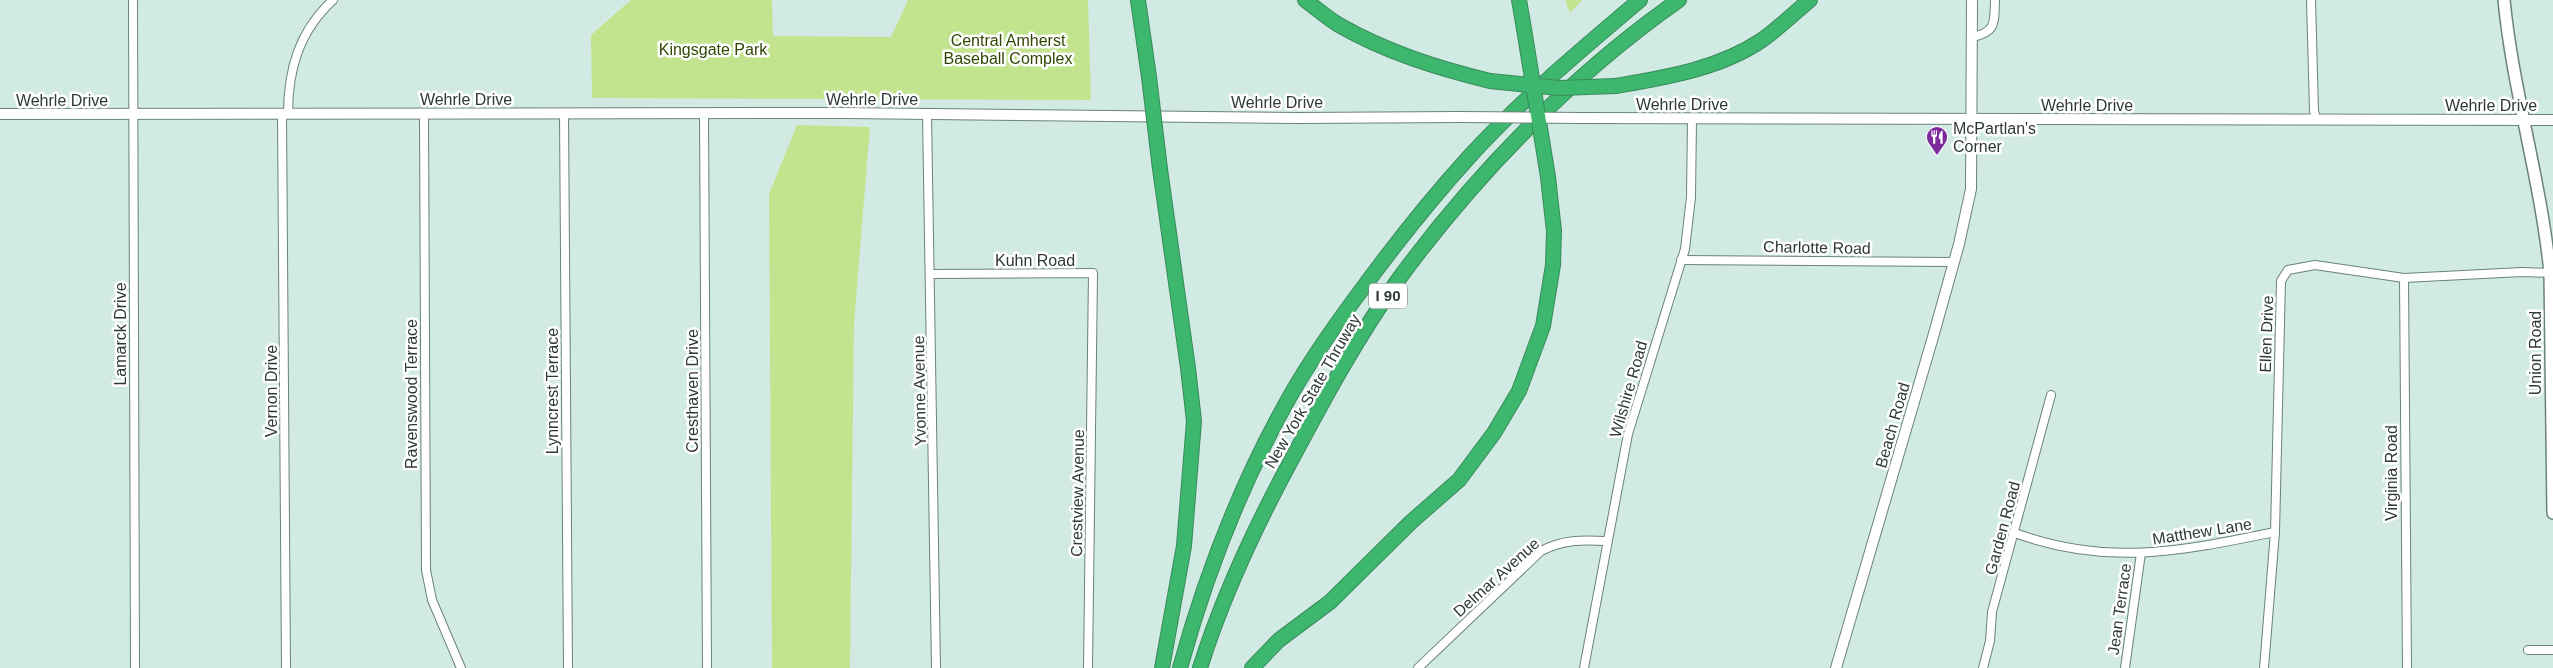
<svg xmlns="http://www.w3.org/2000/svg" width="2553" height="668" viewBox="0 0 2553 668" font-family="Arial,sans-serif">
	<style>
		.green { fill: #c3e48e }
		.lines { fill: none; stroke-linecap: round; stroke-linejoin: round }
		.minor-casing { stroke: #6b827d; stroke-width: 10 }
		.tertiary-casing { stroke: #6b827d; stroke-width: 12 }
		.secondary-casing { stroke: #6b827d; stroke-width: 14 }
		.motorway-casing { stroke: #398b5b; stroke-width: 16 }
		.minor { stroke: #fff; stroke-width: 8 }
		.tertiary { stroke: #fff; stroke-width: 10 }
		.secondary { stroke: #fff; stroke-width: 11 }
		.motorway { stroke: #3eb76e; stroke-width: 14 }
		.tertiary-bridge-casing { stroke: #6b827d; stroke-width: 12; stroke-linecap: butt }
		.motorway-bridge-casing { stroke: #398b5b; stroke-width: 16; stroke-linecap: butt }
		.tertiary-bridge { stroke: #fff; stroke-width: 10 }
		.motorway-bridge { stroke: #3eb76e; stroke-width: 14 }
		.labels { text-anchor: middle; stroke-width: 5; stroke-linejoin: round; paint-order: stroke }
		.shield { fill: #fff; stroke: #6d7473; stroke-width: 1 }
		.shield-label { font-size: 15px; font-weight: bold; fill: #2f3937 }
		.park-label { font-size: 16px; fill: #334703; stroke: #fff }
		.street-label { font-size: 16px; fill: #2f3937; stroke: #fff }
		.poi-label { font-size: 16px; fill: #2f3937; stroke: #fff; text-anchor: start }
	</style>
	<rect width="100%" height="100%" fill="#d1eae4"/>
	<g class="green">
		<polygon points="631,0 772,0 773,36 891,37 908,0 1088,0 1091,100 592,98 591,35"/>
		<polygon points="1565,0 1582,0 1570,13"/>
		<polygon points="797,125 870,127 854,323 850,668 772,668 769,194"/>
	</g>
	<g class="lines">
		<g class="minor-casing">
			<g id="minor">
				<polyline points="133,0 135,668"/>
				<polyline points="2311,0 2314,111 2316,119"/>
				<path d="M1972,37C1997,32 1994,22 1995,0"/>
				<polyline points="282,114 286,668"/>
				<path d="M288,114C288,70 299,31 333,0"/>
				<polyline points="424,114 426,570 432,600 461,668"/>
				<polyline points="564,114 568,668"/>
				<polyline points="704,114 707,668"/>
				<polyline points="927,114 936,668"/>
				<polyline points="1681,260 1953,262"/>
				<polyline points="930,274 1093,273 1088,668"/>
				<polyline points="2404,278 2407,668"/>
				<path d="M2015,533C2107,567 2182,551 2275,532"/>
				<polyline points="2528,650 2553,650"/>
				<path d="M1418,668L1541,551C1564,539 1582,540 1607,541"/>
				<polyline points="1584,668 1628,434 1685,249 1691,197 1692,119"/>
				<polyline points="1983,668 1990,641 1992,612 2051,395"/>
				<polyline points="2125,668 2141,553"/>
				<polyline points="2264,668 2275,532 2281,281 2288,270 2315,265 2404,278 2522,272 2553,273"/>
			</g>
		</g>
		<g class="tertiary-casing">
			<g id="tertiary">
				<polyline points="0,114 845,113 1298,118 1459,117"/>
				<polyline points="1581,118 2553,120"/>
				<polyline points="1836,668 1933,337 1959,244 1971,189 1972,0"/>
			</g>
		</g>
		<g class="secondary-casing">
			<path id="secondary" d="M2504,0C2513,92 2541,181 2550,273L2553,513"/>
		</g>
		<g class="motorway-casing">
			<g id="motorway">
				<polyline points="1138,0 1149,77"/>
				<path d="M1305,0C1316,8 1327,18 1339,25C1386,52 1437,68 1490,81"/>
				<polyline points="1519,0 1524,29"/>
				<path d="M1616,86C1667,77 1719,69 1762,40C1779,28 1794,13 1810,0"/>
				<polyline points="1160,169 1188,368 1194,421 1184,546 1162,668"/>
				<path d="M1180,668C1205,577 1239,489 1284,407C1305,368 1331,331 1357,296C1392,248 1429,201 1469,157C1521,100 1581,50 1640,0"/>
				<path d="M1200,668C1223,595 1256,525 1293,457C1325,397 1358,336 1398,280C1475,175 1572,75 1679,0"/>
				<polyline points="1252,668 1279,640 1330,602 1411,522 1459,480 1494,433 1519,391 1543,326 1553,265 1554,231 1548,177"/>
			</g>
		</g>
		<use href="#minor" class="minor"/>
		<use href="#tertiary" class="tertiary"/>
		<use href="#secondary" class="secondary"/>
		<use href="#motorway" class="motorway"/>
		<g class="tertiary-bridge-casing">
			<polyline id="tertiary-bridge" points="1459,117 1581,118"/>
		</g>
		<g class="motorway-bridge-casing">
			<g id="motorway-bridge">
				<polyline points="1524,29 1548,177"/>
				<polyline points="1149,77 1160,169"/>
				<polyline points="1490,81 1559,88 1616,86"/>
			</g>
		</g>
		<use href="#tertiary-bridge" class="tertiary-bridge"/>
		<use href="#motorway-bridge" class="motorway-bridge"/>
	</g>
	<defs>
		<g id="restaurant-pin" transform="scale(1.125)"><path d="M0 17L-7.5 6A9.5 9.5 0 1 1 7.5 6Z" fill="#7b2b9c" stroke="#fff"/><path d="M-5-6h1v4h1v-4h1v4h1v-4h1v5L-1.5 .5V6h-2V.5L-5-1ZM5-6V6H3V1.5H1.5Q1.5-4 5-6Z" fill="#fff"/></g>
	</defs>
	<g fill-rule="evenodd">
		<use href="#restaurant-pin" x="1937" y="137"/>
	</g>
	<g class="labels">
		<rect class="shield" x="1369" y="283.5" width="38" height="25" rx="4"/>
		<g class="shield-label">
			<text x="1388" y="301">I 90</text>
		</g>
		<g class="park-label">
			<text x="1008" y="46">Central Amherst<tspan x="1008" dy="18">Baseball Complex</tspan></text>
			<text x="713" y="55">Kingsgate Park</text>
		</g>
		<g class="street-label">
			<text x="466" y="105">Wehrle Drive</text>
			<text x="872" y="105">Wehrle Drive</text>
			<text x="62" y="106">Wehrle Drive</text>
			<text x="1277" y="108">Wehrle Drive</text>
			<text x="1682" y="110">Wehrle Drive</text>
			<text x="2087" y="111">Wehrle Drive</text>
			<text x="2491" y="111">Wehrle Drive</text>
			<text transform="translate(1817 247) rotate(1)" y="6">Charlotte Road</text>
			<text x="1035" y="266">Kuhn Road</text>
			<text transform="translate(120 334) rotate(-90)" y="6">Lamarck Drive</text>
			<text transform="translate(2266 334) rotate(-88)" y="6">Ellen Drive</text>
			<text transform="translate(2535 353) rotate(-90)" y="6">Union Road</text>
			<text transform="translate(1628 389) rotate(-74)" y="6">Wilshire Road</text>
			<text transform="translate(271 391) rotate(-90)" y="6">Vernon Drive</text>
			<text transform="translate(552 391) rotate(-90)" y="6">Lynncrest Terrace</text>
			<text transform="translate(692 391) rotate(-90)" y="6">Cresthaven Drive</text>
			<text transform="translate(919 391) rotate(-91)" y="6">Yvonne Avenue</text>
			<text transform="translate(1312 391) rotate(-60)" y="6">New York State Thruway</text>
			<text transform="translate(411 394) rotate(-90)" y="6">Ravenswood Terrace</text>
			<text transform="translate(1892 425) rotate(-74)" y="6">Beach Road</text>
			<text transform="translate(2391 473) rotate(-90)" y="6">Virginia Road</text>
			<text transform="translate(1077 493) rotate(-89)" y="6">Crestview Avenue</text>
			<text transform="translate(2002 528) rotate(-75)" y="6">Garden Road</text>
			<text transform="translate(2202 531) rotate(-9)" y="6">Matthew Lane</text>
			<text transform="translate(1496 577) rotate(-42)" y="6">Delmar Avenue</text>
			<text transform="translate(2119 609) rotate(-82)" y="6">Jean Terrace</text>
		</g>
		<g class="poi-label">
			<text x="1953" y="134">McPartlan's<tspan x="1953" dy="18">Corner</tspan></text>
		</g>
	</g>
</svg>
